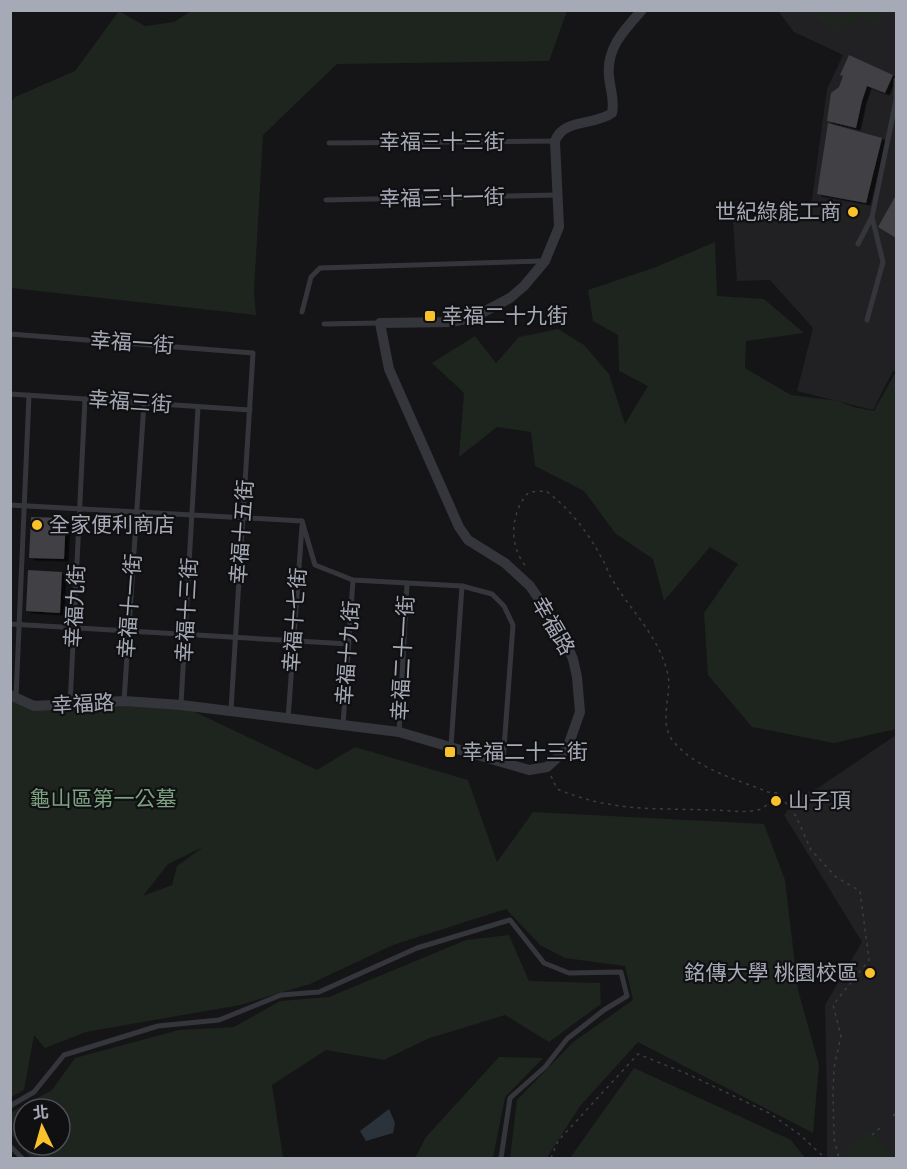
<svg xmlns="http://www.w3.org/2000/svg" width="907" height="1169" viewBox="0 0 907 1169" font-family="'Noto Sans','Noto Sans TC',sans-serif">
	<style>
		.built { fill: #212124 }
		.green { fill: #1d251e; fill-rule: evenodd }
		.water { fill: #2a323b }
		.building { fill: #3f3f44; filter: url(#shadow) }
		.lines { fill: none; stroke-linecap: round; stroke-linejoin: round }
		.path { stroke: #3b3d43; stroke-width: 1.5; stroke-dasharray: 3 4.5; stroke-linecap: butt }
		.lane { stroke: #35363c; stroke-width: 5 }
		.street { stroke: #35363c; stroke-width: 10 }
		.poi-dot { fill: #fac22a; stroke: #101012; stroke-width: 2 }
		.labels { text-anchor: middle; stroke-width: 4.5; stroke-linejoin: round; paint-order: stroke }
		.street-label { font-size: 21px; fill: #a6aab7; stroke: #101012 }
		.poi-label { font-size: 21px; fill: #a6aab7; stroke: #101012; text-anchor: start }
		.park-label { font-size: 21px; fill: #7ca381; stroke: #101012 }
	</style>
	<defs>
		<filter id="shadow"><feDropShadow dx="4.5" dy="2.5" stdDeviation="0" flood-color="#0009"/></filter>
	</defs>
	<rect width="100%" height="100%" fill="#151517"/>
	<g class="built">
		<polygon points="778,11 895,11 895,63 896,64 896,371 893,371 873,410 797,391 813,328 770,280 737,281 733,221 783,219 809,221 827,89 843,55 794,32"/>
		<polygon points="896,735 896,1158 827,1158 827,1096 825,1005 862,942 784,815 799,795 818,788"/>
	</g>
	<g class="green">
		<polygon points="191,11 191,10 567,11 549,61 337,64 263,135 254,290 256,315 11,288 11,102 15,97 75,71 119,11 145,26 174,22"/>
		<path d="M812,11C823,10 827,15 836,16C844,16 849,12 855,10C861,9 869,10 876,11L878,19L865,21L863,14C848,31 824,31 812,11Z"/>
		<polygon points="715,242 717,296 764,299 804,333 746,341 745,368 791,395 838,401 853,407 874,411 894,375 896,375 896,729 834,743 752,727 708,675 704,613 738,564 710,547 664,601 653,559 616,534 584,491 535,466 531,432 497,427 459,457 464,393 432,363 475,336 496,363 519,337 558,329 584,345 609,374 625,424 648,386 619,371 618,335 593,321 588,290 656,267"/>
		<path d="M11,699L191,710L317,770L355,747L468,780L497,862L533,812L764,824L785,880L798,990L819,1065L813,1133L638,1042L580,1106L547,1158H510L517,1100L573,1042L633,1000L625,966L565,958L540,945L506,909L393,945L310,984L240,1005L86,1032L45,1048L34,1035L24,1090L11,1097ZM203,847L177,866L172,885L143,896L168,864Z"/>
		<path d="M509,935L529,981L600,983L601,1004L549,1042L505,1015L427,1039L384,1060L326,1050L272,1085L283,1157L279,1158H31L11,1134L10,1113L52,1090L75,1058L179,1030L234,1027L280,1001L329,997L466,940ZM24,1109H60V1145H24Z"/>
		<polygon points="499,1057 543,1058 505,1097 493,1158 415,1158 426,1137"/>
		<polygon points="634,1068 791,1140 805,1158 570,1158"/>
		<polygon points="869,1130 894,1158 838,1158"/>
	</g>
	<polygon class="water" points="389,1109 395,1123 393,1133 366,1141 360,1131"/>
	<g class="building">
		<polygon points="849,55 893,75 885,93 867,86 862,101 856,128 827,121 831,93 839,87 843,76 840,75"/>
		<polygon points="828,123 882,138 866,203 817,194"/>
		<polygon points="896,195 896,238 878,227"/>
		<polygon points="31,517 66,518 64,559 29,558"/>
		<polygon points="28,570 62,572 60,613 26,611"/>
	</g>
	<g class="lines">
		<g class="path">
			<path d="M525,565C508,544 511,511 529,492L546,491C568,507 588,532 601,557C606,564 608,574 613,581C632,612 660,638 668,675C672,696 658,722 673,741C696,769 736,779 768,792L778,793L796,816L811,850L836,877L860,891L869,960L833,1005L841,1036L834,1068L833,1094L834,1139L839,1158"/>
			<path d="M551,776L557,789C613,812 652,808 711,810C727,810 745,814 761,809C767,806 773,798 778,793"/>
			<polyline points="893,1116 896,1113"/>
			<polyline points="872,1135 881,1127"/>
			<polyline points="551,1158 558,1141 638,1054 690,1075 769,1113 799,1134 825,1158"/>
		</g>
		<g class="lane">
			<polyline points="329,143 555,141"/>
			<polyline points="326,200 558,195"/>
			<polyline points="858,244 872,217 896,100 896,80"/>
			<polyline points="302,312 311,277 320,268 542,261"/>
			<polyline points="867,320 883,262 872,217"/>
			<polyline points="324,324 380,323"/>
			<polyline points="10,334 253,353 231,710"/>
			<polyline points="10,394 250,410"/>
			<polyline points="10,505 302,521"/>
			<polyline points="302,521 315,565 353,580 462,586 492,594 504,606 513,625 503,762"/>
			<polyline points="10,624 349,644"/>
			<polyline points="16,697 29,395"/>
			<polyline points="124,701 144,403"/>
			<polyline points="181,704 198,407"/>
			<polyline points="70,705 85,399"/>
			<polyline points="288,719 302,526"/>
			<polyline points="343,725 353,580"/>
			<polyline points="399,732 407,584"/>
			<polyline points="451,746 462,586"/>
			<polyline points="10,1106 34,1092 64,1055 158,1026 219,1020 281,995 319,992 417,948 510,920 544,963 569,973 621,972 627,996 604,1010 567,1039 545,1067 510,1098 501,1158"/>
			<polyline points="10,1146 22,1158"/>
		</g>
		<path class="street" d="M10,695L34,706L124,701L181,705L399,732L529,770L547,767L567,749L580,712L577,677L573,659L561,631L530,586L505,563L468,540L459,527L389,369L380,323L453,322L474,317L510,298L524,286L545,261L559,227L555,141C564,118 594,126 612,113C615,100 610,89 609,76C606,48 625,29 642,10"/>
	</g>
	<g class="poi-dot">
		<circle cx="853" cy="212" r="6"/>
		<rect x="424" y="310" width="12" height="12" rx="3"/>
		<circle cx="37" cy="525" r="6"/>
		<rect x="444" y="746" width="12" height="12" rx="3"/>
		<circle cx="776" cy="801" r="6"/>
		<circle cx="870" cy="973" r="6"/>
	</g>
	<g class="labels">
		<g class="street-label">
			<text x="442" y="149">幸福三十三街</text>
			<text transform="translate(442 198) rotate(-1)" y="7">幸福三十一街</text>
			<text transform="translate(132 343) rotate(4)" y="7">幸福一街</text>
			<text transform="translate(130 402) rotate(4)" y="7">幸福三街</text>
			<text transform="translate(242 532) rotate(-86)" y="7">幸福十五街</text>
			<text transform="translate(75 606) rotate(-87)" y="7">幸福九街</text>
			<text transform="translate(130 606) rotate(-86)" y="7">幸福十一街</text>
			<text transform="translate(187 610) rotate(-87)" y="7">幸福十三街</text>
			<text transform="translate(295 620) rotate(-86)" y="7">幸福十七街</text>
			<text transform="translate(553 626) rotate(60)" y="7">幸福路</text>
			<text transform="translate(348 653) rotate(-86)" y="7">幸福十九街</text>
			<text transform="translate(403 658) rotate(-87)" y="7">幸福二十一街</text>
			<text transform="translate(83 704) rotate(-3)" y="7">幸福路</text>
		</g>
		<g class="poi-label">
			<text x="841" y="219" text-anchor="end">世紀綠能工商</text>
			<text x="442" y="323">幸福二十九街</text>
			<text x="49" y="532">全家便利商店</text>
			<text x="462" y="759">幸福二十三街</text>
			<text x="788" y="808">山子頂</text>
			<text x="858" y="980" text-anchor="end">銘傳大學 桃園校區</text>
		</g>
		<g class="park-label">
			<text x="103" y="806">龜山區第一公墓</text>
		</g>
	</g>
	<rect width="907" height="1169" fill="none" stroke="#a6aab7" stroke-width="24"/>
	<g transform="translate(42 1127) rotate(355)"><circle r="28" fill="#101012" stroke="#4c4e54" stroke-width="1.5"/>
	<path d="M0-4.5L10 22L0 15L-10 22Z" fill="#fac22a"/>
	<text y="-9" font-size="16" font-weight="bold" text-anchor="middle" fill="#a6aab7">北</text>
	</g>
</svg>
